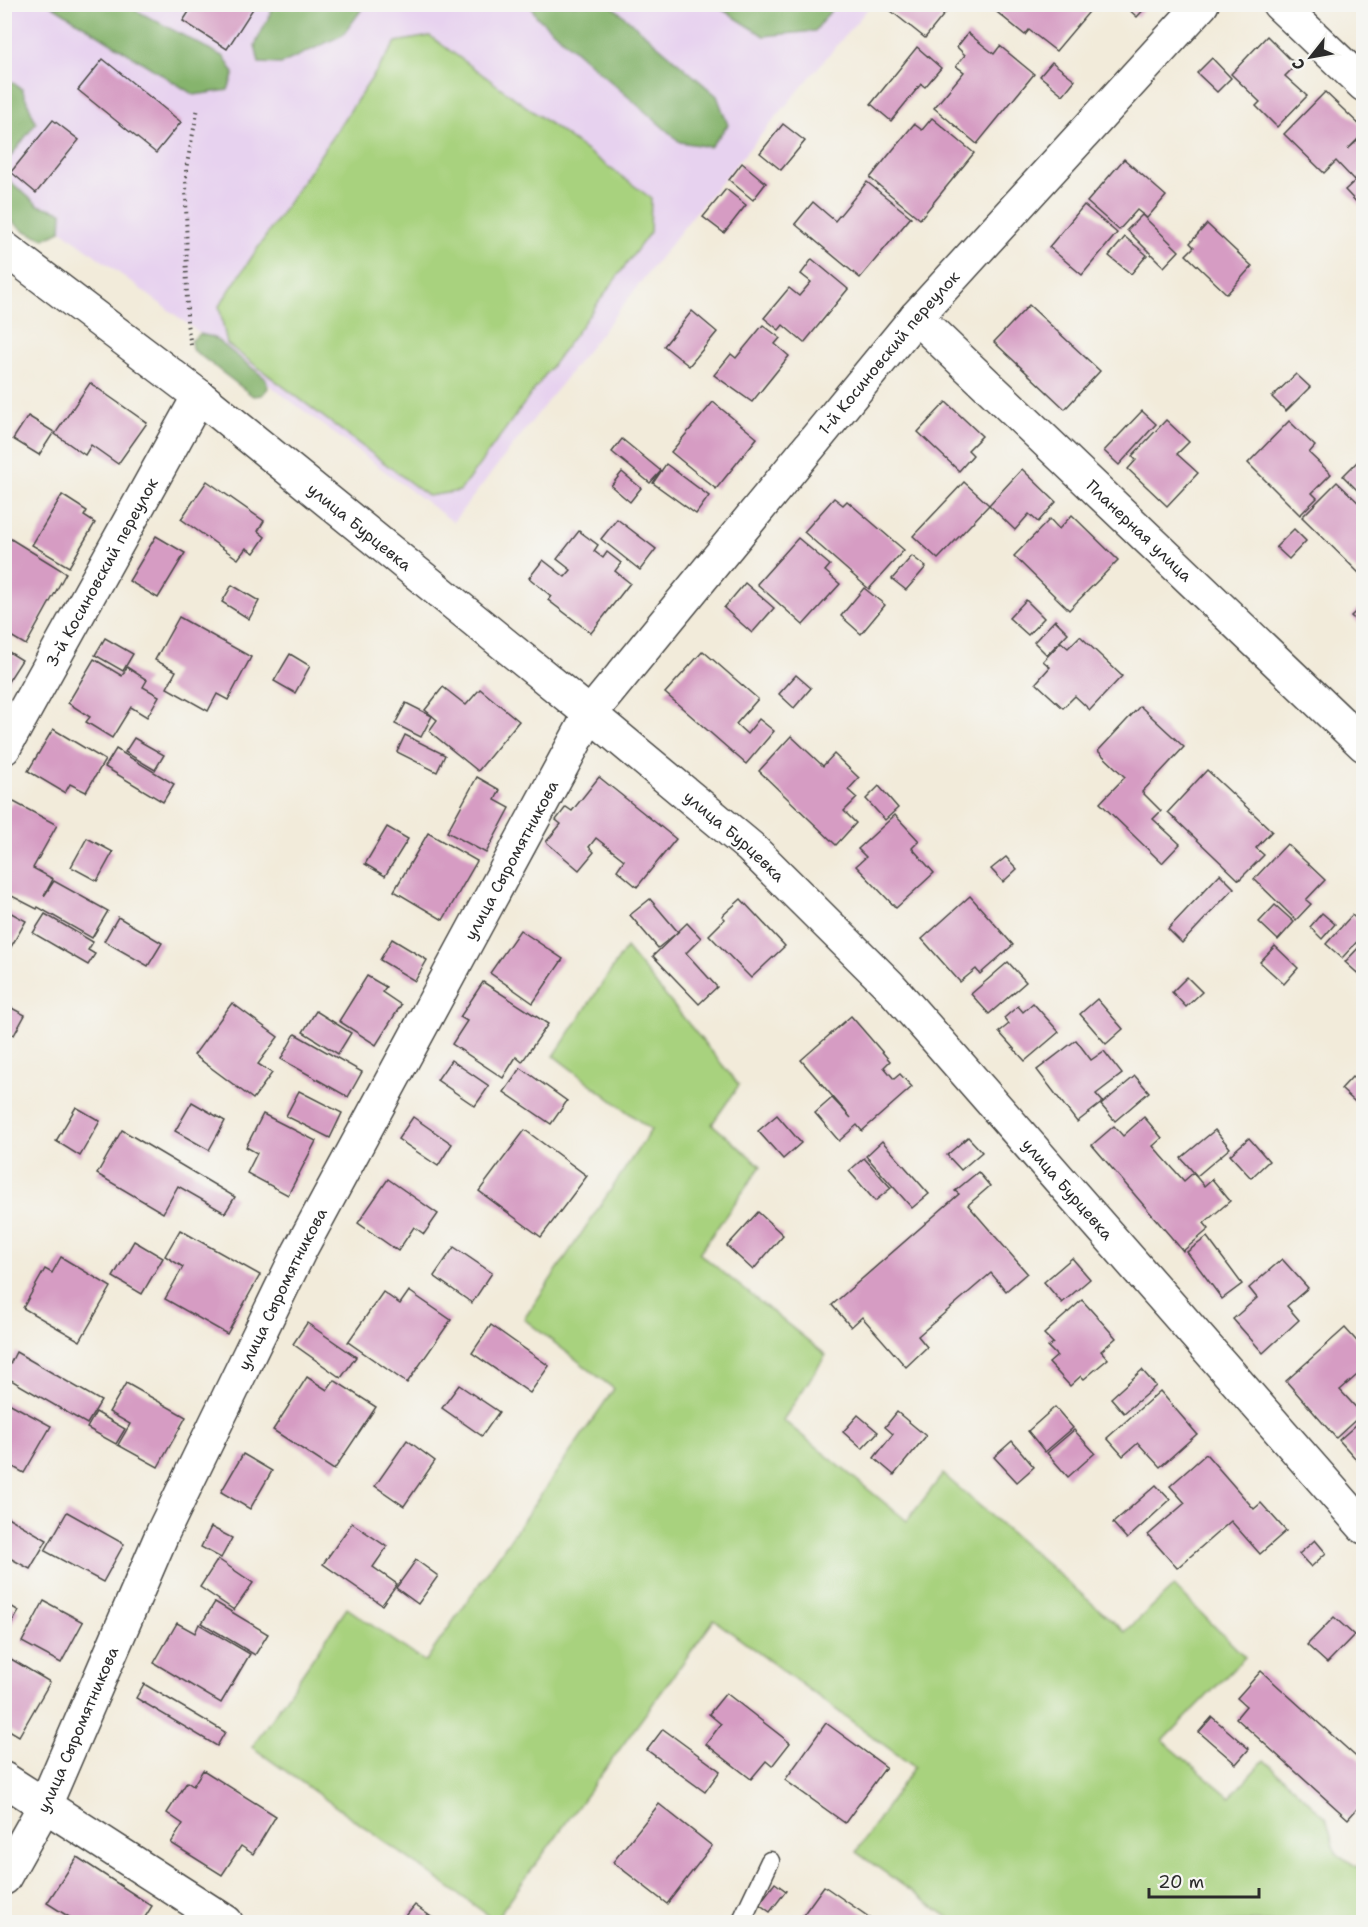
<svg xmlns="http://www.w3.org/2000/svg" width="1368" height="1927" viewBox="0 0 1368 1927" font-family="'Shantell Sans',sans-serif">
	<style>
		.built { fill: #e7d2ef }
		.green { fill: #a8d27e; stroke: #6a7e54; stroke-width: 1.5 }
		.forest { fill: #86b46d; stroke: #58704c; stroke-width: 1.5 }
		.building { fill: #d69cc3 }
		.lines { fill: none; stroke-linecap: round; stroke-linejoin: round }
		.service-casing { stroke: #494845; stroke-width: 21 }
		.minor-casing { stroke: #494845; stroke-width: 36 }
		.tertiary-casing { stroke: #494845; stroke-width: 36 }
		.path { stroke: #494845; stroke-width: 4; stroke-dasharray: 1.5 4.5; stroke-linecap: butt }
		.service { stroke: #fff; stroke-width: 18 }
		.minor { stroke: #fff; stroke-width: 33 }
		.tertiary { stroke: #fff; stroke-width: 33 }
		.labels { text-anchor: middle; stroke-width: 4.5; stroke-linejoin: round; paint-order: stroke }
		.street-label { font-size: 16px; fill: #2b2b2b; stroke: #f6f6f2 }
	</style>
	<rect width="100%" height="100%" fill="#f6f6f2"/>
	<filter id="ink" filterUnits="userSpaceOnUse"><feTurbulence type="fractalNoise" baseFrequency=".0167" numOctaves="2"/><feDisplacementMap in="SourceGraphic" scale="12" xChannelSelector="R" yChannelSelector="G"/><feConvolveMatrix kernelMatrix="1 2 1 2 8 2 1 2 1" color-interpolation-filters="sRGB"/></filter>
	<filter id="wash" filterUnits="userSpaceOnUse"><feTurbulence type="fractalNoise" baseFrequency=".008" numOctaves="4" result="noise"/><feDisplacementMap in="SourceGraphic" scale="24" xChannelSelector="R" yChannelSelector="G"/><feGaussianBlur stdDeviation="1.35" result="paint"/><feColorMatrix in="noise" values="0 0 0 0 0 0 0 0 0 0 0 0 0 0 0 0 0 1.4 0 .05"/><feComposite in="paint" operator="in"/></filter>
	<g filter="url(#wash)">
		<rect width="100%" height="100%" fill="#f2ebda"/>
		<polygon class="built" points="4,5 871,5 699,208 453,522 5,188"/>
		<g class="green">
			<polygon points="430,36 651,198 650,232 460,491 428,496 227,344 219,306 396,42"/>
			<polygon points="626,948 739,1085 712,1124 761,1166 699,1253 826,1355 783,1420 907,1521 943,1474 1125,1632 1174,1586 1245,1657 1163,1741 1230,1797 1264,1760 1326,1818 1336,1853 1363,1871 1363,1922 955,1922 856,1852 914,1767 714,1620 495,1920 252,1747 347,1608 425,1662 614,1389 524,1319 651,1130 554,1056"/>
		</g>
		<g class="forest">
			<polygon points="275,4 365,4 365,5 343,35 281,64 259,63 255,45"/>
			<polygon points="51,5 126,5 224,57 234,73 228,90 194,95"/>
			<polygon points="530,5 611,5 717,96 728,125 710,147 680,142 537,17"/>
			<polygon points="715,5 835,5 815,31 764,36"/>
			<polygon points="4,77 22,89 36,123 8,160 5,177 38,205 62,212 61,231 44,239 23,230 5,216"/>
			<polygon points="200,334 213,337 266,379 268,388 262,395 253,396 192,349 191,341"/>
		</g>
		<g id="blocks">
			<g class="building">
				<polygon points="194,4 256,4 227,49 183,21"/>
				<polygon points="987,4 1093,4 1094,6 1056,51 1029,30 1025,35"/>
				<polygon points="1123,4 1149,4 1137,17"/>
				<polygon points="896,5 936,5 946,12 925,38 891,11"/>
				<polygon points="968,33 994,54 1000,46 1034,74 977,144 934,108 964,72 956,66 965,55 957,47"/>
				<polygon points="1267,36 1296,65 1285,76 1307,96 1277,127 1256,106 1260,102 1231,74"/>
				<polygon points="917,47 941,68 925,87 921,84 891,121 871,104"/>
				<polygon points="1212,58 1231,78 1217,92 1197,73"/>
				<polygon points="103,59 181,122 156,153 78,90"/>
				<polygon points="1052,62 1075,80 1063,95 1040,76"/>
				<polygon points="1325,92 1364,129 1364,133 1348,149 1364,135 1364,170 1354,180 1336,161 1324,173 1284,134"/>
				<polygon points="932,118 974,153 920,219 870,178 914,124 922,130"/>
				<polygon points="53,120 79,140 36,193 11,172"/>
				<polygon points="783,124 805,141 781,170 760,153"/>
				<polygon points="1124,159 1166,196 1147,218 1137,210 1119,230 1087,202"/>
				<polygon points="742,163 766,183 753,200 729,180"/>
				<polygon points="1360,176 1364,179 1362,208 1345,190"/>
				<polygon points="867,182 911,217 860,278 795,224 813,202 835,221"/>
				<polygon points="726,189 746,205 724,233 703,217"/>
				<polygon points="1084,205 1117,233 1082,275 1049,247"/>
				<polygon points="1142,215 1179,251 1164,267 1127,230"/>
				<polygon points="1207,224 1252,266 1227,294 1186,255 1194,247 1190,243"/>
				<polygon points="1125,237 1147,255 1131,274 1109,256"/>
				<polygon points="812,259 848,289 804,343 783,325 779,330 764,318 789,288 799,296 811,282 801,274"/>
				<polygon points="1029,305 1100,371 1065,409 994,342"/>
				<polygon points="692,311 717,332 689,366 664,346"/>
				<polygon points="763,325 780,338 775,344 789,356 752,402 714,375 731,354 736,358"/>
				<polygon points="1296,374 1310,387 1286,411 1272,397"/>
				<polygon points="90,383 147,423 118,464 91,445 85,455 55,434"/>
				<polygon points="713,402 757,438 716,489 671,452"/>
				<polygon points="946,402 982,436 968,450 973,455 959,471 918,432"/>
				<polygon points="1142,411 1156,424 1119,465 1104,451"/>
				<polygon points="28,416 54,432 39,455 13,439"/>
				<polygon points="1166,420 1189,442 1177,454 1198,473 1167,506 1128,469 1136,460 1132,456"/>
				<polygon points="1289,421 1315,446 1309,453 1331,474 1312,493 1317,498 1300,515 1248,463"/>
				<polygon points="622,439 661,471 650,483 612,452"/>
				<polygon points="1364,455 1364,485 1358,491 1343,476"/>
				<polygon points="666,464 709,496 696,514 653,483"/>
				<polygon points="1022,469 1056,502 1038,522 1029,514 1015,530 989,505"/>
				<polygon points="622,472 641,488 630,502 611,486"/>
				<polygon points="207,481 264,521 258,531 265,537 254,553 246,548 238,559 181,519"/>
				<polygon points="964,482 989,505 938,559 913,536"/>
				<polygon points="1337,482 1364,508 1364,578 1302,517"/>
				<polygon points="62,495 87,511 84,516 95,523 69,567 32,545"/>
				<polygon points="834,498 843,505 847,501 904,550 869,589 804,532"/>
				<polygon points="1072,515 1118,560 1069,610 1014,556 1050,519 1059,529"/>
				<polygon points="617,519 656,549 640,570 601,539"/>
				<polygon points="1294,529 1306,541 1289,559 1276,547"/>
				<polygon points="579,531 598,545 594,551 603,558 607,552 621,563 615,571 630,583 591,633 548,600 551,596 529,578 543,560 565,577 571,570 557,559"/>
				<polygon points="6,536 66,573 26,645 4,632"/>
				<polygon points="156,536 185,553 158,598 129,581"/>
				<polygon points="798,538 830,565 825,571 840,584 803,625 757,584"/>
				<polygon points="912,556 926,567 906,590 892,579"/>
				<polygon points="745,583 774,608 752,633 724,608"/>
				<polygon points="232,585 259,601 249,619 222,602"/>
				<polygon points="864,588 885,605 861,634 841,616"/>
				<polygon points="1026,600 1044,618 1028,635 1009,618"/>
				<polygon points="1364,604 1364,628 1351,616"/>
				<polygon points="179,617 251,657 228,700 217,694 208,711 167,688 176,671 155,660"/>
				<polygon points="1055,620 1068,633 1047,655 1034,642"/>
				<polygon points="1080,636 1122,676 1090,710 1075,696 1063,708 1036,683 1050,667 1043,661 1061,642 1068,648"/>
				<polygon points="105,638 133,654 123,671 95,655"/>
				<polygon points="4,649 22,660 4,688"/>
				<polygon points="703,651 758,699 736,724 747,734 759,719 774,731 746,764 665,693"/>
				<polygon points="290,654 310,666 295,693 274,681"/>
				<polygon points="94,659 122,676 127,667 147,680 143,687 159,696 147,717 131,707 112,738 86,722 90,717 68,703"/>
				<polygon points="796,675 811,688 794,708 779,694"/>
				<polygon points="443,687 466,705 480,689 519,721 478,771 429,731 437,720 425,710"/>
				<polygon points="406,703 432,716 421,737 395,724"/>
				<polygon points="1140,706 1184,747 1142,792 1161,811 1153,819 1180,844 1162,863 1100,803 1125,777 1098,751"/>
				<polygon points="53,729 105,760 86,792 70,784 65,793 28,771"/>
				<polygon points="405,735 445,755 437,772 397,752"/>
				<polygon points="791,736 823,766 834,754 859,778 848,790 857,798 844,811 856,823 836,845 759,771"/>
				<polygon points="134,738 164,755 155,770 125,752"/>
				<polygon points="116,749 174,784 163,802 105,767"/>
				<polygon points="1207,770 1272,831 1256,848 1264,855 1239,880 1168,812"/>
				<polygon points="477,777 500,790 495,800 510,808 486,853 447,832"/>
				<polygon points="599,777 676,839 637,887 617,870 624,860 596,838 589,847 594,852 579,870 546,842 561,824 556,820 566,807 572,811"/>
				<polygon points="879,786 898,808 885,820 866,799"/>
				<polygon points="12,801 57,825 33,868 53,879 44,896 54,881 108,911 92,938 38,907 37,909 4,892 4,815"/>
				<polygon points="895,815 919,841 912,848 934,873 896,908 856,866 866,857 858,849"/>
				<polygon points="387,827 408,839 385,876 365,864"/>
				<polygon points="428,833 477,861 443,920 394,891"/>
				<polygon points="87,838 113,852 97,881 71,867"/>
				<polygon points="1287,844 1325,880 1306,900 1311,904 1296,920 1254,879"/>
				<polygon points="1006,857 1017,869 1003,882 991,869"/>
				<polygon points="1220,874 1234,888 1182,943 1168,929"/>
				<polygon points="970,896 1013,945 980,974 976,969 960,982 922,939"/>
				<polygon points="650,899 678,932 658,948 630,915"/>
				<polygon points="741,899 785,946 751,978 709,935 725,919 722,916"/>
				<polygon points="1275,905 1294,922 1278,940 1259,922"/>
				<polygon points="4,909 26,921 4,959"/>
				<polygon points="1322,913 1335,924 1322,939 1310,927"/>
				<polygon points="45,914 93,942 88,950 95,954 88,965 33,933"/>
				<polygon points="1352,915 1364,926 1364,934 1342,958 1326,944"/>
				<polygon points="118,917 162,943 148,966 104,941"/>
				<polygon points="687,923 701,938 686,953 717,987 699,1004 653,956"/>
				<polygon points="520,930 563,959 533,1003 490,973"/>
				<polygon points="392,939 427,960 415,981 380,960"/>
				<polygon points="1364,942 1364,979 1345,962"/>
				<polygon points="1275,946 1298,968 1284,984 1260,962"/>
				<polygon points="1008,962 1026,982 989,1014 971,994"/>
				<polygon points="367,976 386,987 382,992 401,1005 376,1045 339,1021"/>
				<polygon points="1187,977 1202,992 1186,1007 1172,992"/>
				<polygon points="483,982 548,1024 522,1062 516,1057 503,1078 452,1044 467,1021 460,1017"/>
				<polygon points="1097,999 1123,1029 1106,1044 1080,1014"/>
				<polygon points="232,1003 278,1037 258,1064 272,1073 253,1099 194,1055"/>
				<polygon points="1033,1003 1059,1032 1025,1061 999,1032 1009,1024 1004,1018 1018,1006 1023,1012"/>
				<polygon points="4,1004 25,1015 14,1035 4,1030"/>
				<polygon points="316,1011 351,1033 338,1054 303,1032"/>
				<polygon points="851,1016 890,1061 884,1067 894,1079 900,1074 912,1087 862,1131 857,1125 839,1141 815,1113 832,1098 851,1118 801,1060"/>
				<polygon points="295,1034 362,1072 348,1097 281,1059"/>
				<polygon points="1076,1040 1091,1060 1104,1051 1122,1074 1096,1094 1103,1102 1077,1122 1037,1070"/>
				<polygon points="451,1060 489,1086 475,1106 437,1080"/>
				<polygon points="521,1068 567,1101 551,1124 504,1092"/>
				<polygon points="1135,1076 1149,1092 1115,1121 1101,1105"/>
				<polygon points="1352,1077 1364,1087 1364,1110 1341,1089"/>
				<polygon points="299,1091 342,1113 330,1138 286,1116"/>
				<polygon points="192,1102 225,1121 209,1150 175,1131"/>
				<polygon points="76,1107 100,1121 80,1156 56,1141"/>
				<polygon points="263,1114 316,1141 288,1195 247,1173 257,1153 246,1147"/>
				<polygon points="777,1115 801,1143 783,1159 758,1131"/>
				<polygon points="413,1117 452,1144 438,1166 398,1139"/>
				<polygon points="1144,1117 1162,1138 1153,1146 1184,1181 1193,1173 1204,1186 1212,1179 1230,1201 1204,1223 1209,1229 1183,1251 1092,1145 1114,1126 1123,1136"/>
				<polygon points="122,1130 235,1197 225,1213 178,1186 163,1213 97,1174"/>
				<polygon points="525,1130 587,1176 541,1237 479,1191"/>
				<polygon points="1215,1130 1230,1148 1197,1176 1181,1158"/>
				<polygon points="968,1137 982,1152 961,1170 947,1155"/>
				<polygon points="1249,1138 1269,1161 1251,1178 1230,1155"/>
				<polygon points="882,1141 929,1194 912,1208 866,1156"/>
				<polygon points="864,1158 891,1188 875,1201 849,1171"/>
				<polygon points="978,1172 990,1186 968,1205 1027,1273 1006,1291 991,1273 918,1336 927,1347 906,1367 862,1317 851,1327 832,1305 959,1194 955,1191"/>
				<polygon points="388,1179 438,1214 424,1234 414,1227 398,1251 358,1223"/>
				<polygon points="758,1212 783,1235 753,1270 727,1246"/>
				<polygon points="180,1230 260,1275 227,1334 165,1299 183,1267 165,1256"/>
				<polygon points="1207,1237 1242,1284 1222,1299 1187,1252"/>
				<polygon points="134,1241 163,1258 142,1294 113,1277"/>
				<polygon points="454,1247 492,1273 472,1303 434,1276"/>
				<polygon points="61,1257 111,1287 80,1341 23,1308 45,1269 52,1273"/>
				<polygon points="1072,1258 1090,1279 1062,1303 1044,1282"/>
				<polygon points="1282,1259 1308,1288 1287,1306 1299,1320 1263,1353 1233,1319 1257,1298 1249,1288"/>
				<polygon points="409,1291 451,1320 407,1383 348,1342 383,1292 400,1304"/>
				<polygon points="1082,1300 1116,1338 1101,1351 1108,1359 1084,1379 1081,1376 1070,1386 1049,1363 1057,1356 1048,1347 1053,1343 1044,1334"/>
				<polygon points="307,1323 356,1357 341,1378 293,1344"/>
				<polygon points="491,1325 549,1366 530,1393 472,1353"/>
				<polygon points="1345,1328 1364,1349 1364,1369 1340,1390 1362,1414 1336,1438 1286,1381"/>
				<polygon points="16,1352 101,1401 87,1424 4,1376"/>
				<polygon points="1142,1370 1156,1386 1124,1413 1111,1398"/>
				<polygon points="307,1377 327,1390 334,1380 376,1407 334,1470 273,1430"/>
				<polygon points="126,1383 186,1417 158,1467 118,1445 130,1424 109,1412"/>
				<polygon points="459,1385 499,1412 482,1436 442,1408"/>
				<polygon points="1160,1391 1197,1434 1160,1467 1138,1443 1123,1456 1107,1438"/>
				<polygon points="5,1401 51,1426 24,1473 4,1462"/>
				<polygon points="1055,1407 1073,1428 1045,1452 1028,1431"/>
				<polygon points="96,1412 125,1429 116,1444 87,1428"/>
				<polygon points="897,1412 926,1436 894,1475 874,1458 893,1434 885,1427"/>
				<polygon points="858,1415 878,1432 862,1449 843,1432"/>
				<polygon points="1364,1418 1364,1468 1339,1440"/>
				<polygon points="1074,1430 1095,1453 1068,1477 1047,1453"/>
				<polygon points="407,1440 435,1461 404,1506 375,1486"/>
				<polygon points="1012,1441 1034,1467 1017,1482 994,1457"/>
				<polygon points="243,1454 272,1471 250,1509 221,1492"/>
				<polygon points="1206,1454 1254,1509 1261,1503 1286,1531 1260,1554 1231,1521 1177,1568 1148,1535 1185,1503 1170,1486"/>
				<polygon points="1156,1485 1170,1500 1127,1539 1113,1523"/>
				<polygon points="67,1512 124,1544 103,1582 45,1551"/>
				<polygon points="4,1515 47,1540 30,1569 4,1555"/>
				<polygon points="352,1523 387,1547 373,1567 397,1584 382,1605 323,1564"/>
				<polygon points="211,1527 232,1538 221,1558 201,1547"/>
				<polygon points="1315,1540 1326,1553 1311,1567 1299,1554"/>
				<polygon points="218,1559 253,1583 234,1610 200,1587"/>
				<polygon points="416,1560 438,1576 418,1604 396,1588"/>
				<polygon points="44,1601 83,1622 61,1663 22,1642"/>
				<polygon points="4,1602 19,1611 8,1630 4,1628"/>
				<polygon points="215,1602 268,1634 255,1655 202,1623"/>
				<polygon points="1334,1617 1354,1635 1327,1663 1307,1645"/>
				<polygon points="177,1623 195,1633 199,1624 250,1654 221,1703 154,1663"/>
				<polygon points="11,1659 50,1682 19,1736 4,1727 4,1670"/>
				<polygon points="1261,1671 1364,1764 1364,1801 1348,1819 1236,1718 1246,1706 1237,1698"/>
				<polygon points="144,1684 225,1732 217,1746 136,1698"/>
				<polygon points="726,1693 790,1743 772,1766 766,1761 751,1779 706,1744 721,1724 709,1714"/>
				<polygon points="1212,1717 1249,1749 1236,1764 1199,1732"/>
				<polygon points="826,1723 886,1767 845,1823 785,1780"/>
				<polygon points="663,1729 720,1771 705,1792 647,1750"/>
				<polygon points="203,1770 276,1816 253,1854 241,1846 222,1875 171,1843 183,1824 167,1813 187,1782 193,1786"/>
				<polygon points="659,1804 712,1846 667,1904 613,1862"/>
				<polygon points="77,1857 152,1906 142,1922 77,1922 47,1903"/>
				<polygon points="775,1883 786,1891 770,1912 759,1904"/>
				<polygon points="824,1886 876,1922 798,1922"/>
				<polygon points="415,1905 438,1922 401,1922"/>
			</g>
		</g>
	</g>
	<g filter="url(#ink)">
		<use href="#blocks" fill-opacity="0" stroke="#494845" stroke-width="1.5"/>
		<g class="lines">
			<g class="service-casing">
				<polyline id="service" points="741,1922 770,1861"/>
			</g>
			<g class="minor-casing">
				<g id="minor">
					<polyline points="1279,4 1364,85"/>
					<path id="s1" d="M916,317L1364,745"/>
					<path id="s2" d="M4,748L199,396"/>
					<polyline points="4,1779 226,1922"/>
					<path id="s3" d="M4,1878L45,1805L163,1532L299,1252L590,714L916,317L1202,4"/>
				</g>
			</g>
			<g class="tertiary-casing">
				<g id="tertiary">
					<path id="s4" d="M4,248L199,396L590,714L750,847L890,986L1364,1527"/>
				</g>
			</g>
			<polyline class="path" points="191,345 187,324 186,169 198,108"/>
			<use href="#service" class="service"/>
			<use href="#minor" class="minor"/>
			<use href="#tertiary" class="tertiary"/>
		</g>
	</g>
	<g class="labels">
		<g class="street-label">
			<text dy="6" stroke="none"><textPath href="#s3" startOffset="1773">1-й Косиновский переулок</textPath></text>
			<text dy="6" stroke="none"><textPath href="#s4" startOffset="452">улица Бурцевка</textPath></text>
			<text dy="6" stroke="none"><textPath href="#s1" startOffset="309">Планерная улица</textPath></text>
			<text dy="6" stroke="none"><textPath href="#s2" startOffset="201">3-й Косиновский переулок</textPath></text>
			<text dy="6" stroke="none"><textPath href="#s4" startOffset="938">улица Бурцевка</textPath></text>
			<text dy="6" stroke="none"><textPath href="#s3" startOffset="1138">улица Сыромятникова</textPath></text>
			<text dy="6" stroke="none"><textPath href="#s4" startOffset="1424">улица Бурцевка</textPath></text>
			<text dy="6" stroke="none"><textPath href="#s3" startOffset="652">улица Сыромятникова</textPath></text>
			<text dy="6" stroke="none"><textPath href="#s3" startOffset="166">улица Сыромятникова</textPath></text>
		</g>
	</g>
	<rect width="1368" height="1927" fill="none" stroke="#f6f6f2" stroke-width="24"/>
	<g transform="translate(1311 57) rotate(239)" stroke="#f6f6f2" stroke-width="4.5" paint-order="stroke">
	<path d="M0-4.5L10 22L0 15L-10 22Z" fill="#2b2b2b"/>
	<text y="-9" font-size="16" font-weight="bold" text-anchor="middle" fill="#2b2b2b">С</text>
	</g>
	<path d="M1149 1888v9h110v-9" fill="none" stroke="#2b2b2b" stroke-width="3"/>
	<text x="1158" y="1888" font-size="18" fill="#2b2b2b" stroke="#f6f6f2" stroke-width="4.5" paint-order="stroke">20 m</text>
</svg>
